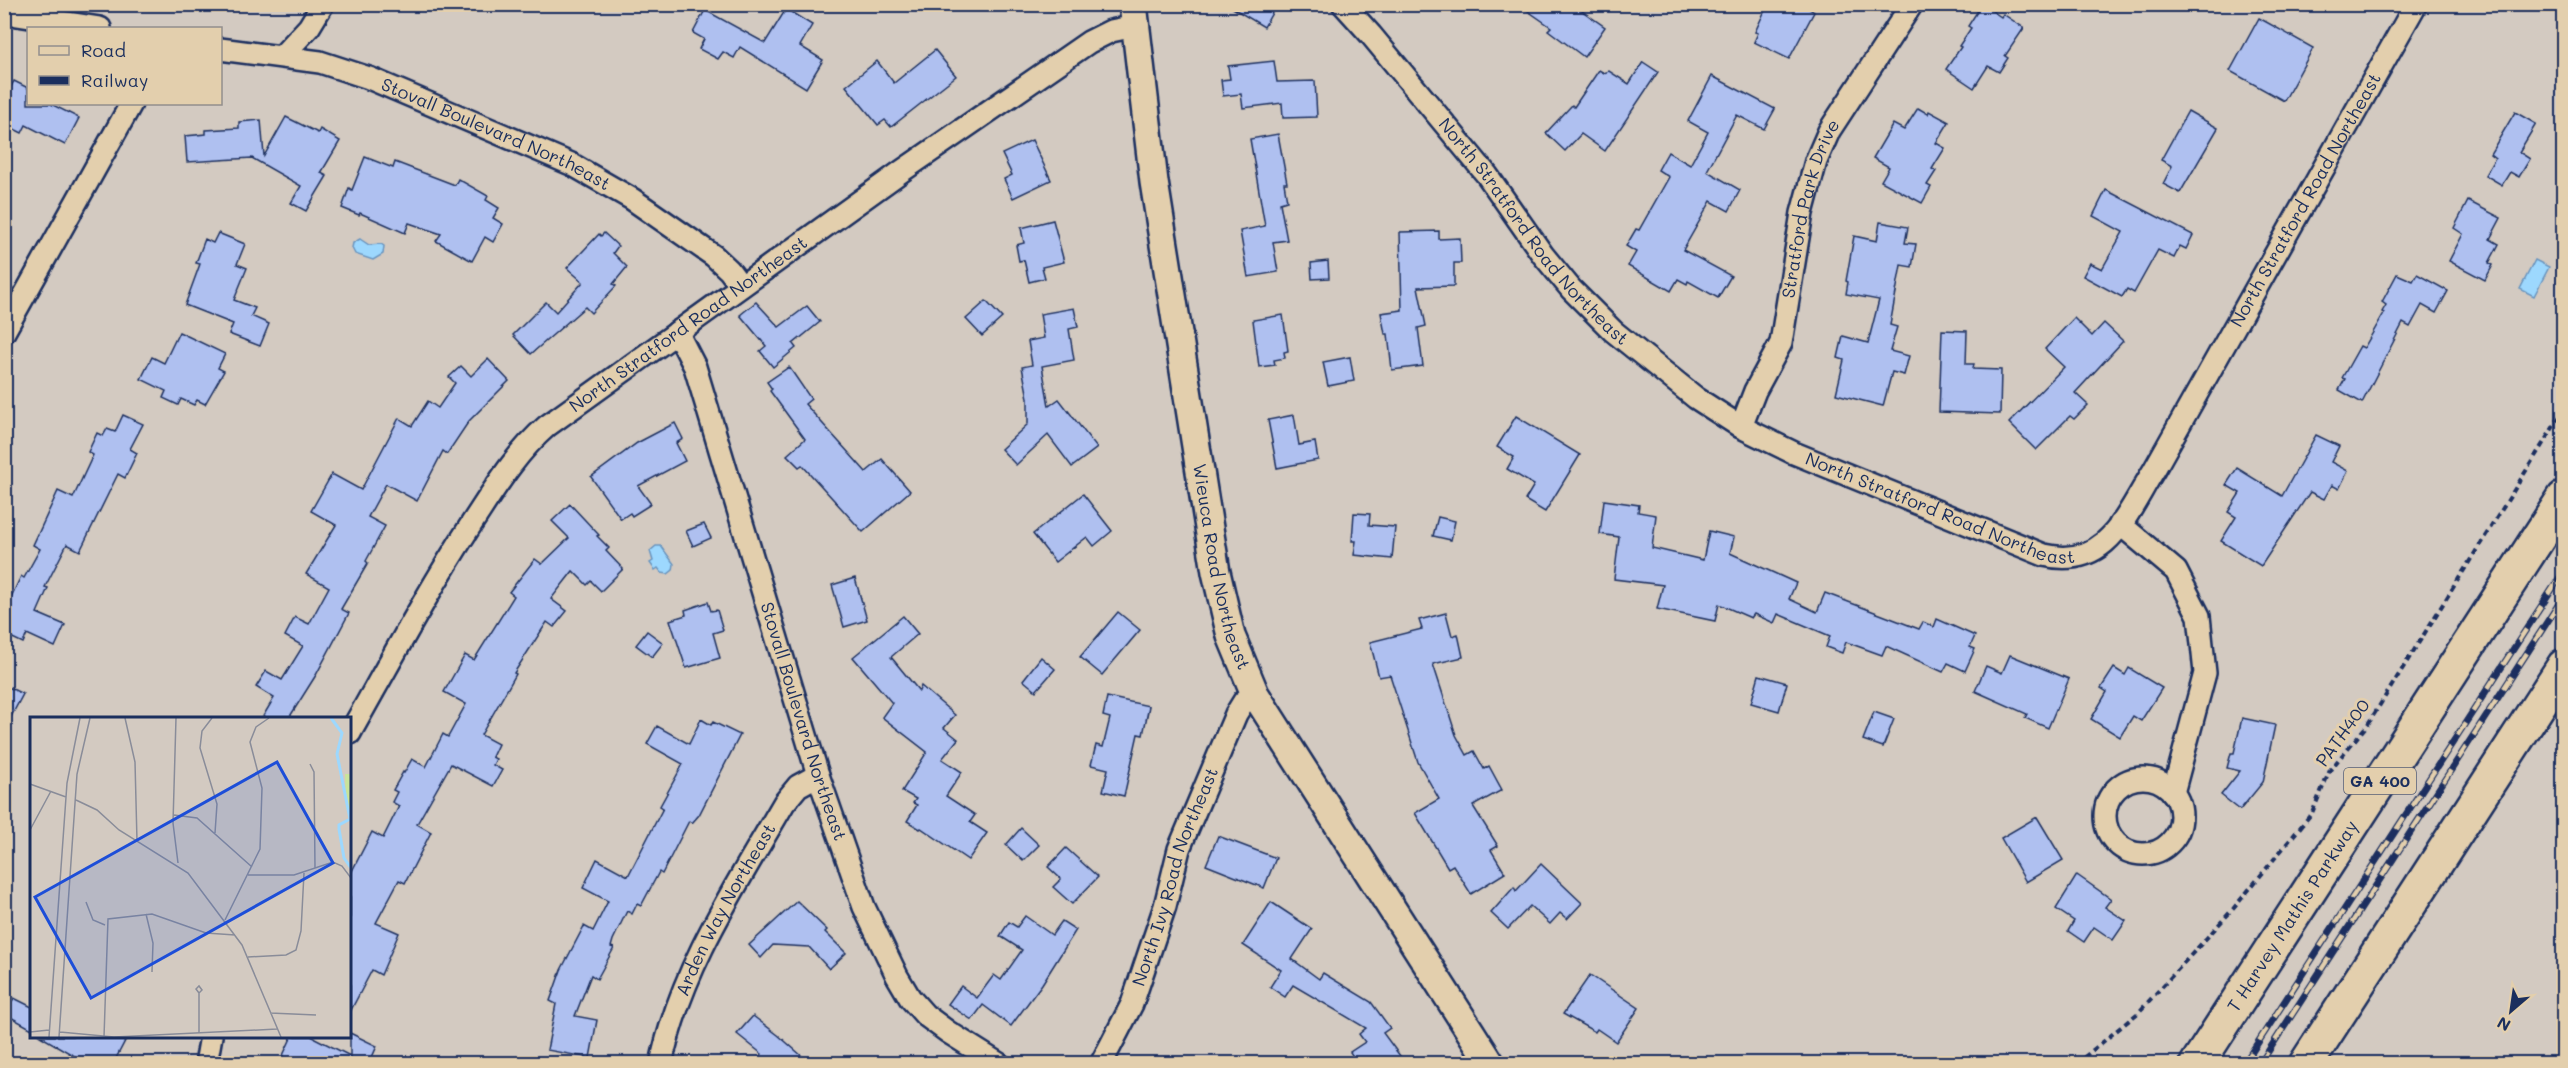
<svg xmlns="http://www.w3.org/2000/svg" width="2568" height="1068" viewBox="0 0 2568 1068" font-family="Mali,sans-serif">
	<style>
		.water { fill: #9dd8fe; stroke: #6994be; stroke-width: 1.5 }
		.building { fill: #afc0f0; stroke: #1b2f5e; stroke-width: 1.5 }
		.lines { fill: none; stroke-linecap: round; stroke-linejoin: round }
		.minor-casing { stroke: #1b2f5e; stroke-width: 26 }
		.tertiary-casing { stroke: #1b2f5e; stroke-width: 32 }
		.motorway-casing { stroke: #1b2f5e; stroke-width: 38 }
		.path { stroke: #1b2f5e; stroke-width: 4; stroke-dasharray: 6 4.5; stroke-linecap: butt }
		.minor { stroke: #e3cfad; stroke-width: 21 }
		.tertiary { stroke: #e3cfad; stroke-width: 27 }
		.motorway { stroke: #e3cfad; stroke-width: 33 }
		.rail-casing { stroke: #1b2f5e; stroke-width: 7 }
		.rail { stroke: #e3cfad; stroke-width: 4.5; stroke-dasharray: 14; stroke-linecap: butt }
		.labels { text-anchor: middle; stroke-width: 6; stroke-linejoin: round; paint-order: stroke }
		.shield { fill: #e3cfad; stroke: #575f76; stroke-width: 1.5 }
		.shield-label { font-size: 16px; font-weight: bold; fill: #1b2f5e }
		.street-label { font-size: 18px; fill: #1b2f5e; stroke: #e3cfad }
		.inset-river { fill: none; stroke: #9dd8fe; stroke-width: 3 }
		.inset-road { fill: none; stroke: #898c99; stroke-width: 1.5 }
		.view { fill: #1d4ed8; fill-opacity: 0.15; stroke: #1d4ed8; stroke-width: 3 }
		.inset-edge { fill: none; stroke: #1b2f5e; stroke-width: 3 }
	</style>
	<rect width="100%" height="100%" fill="#d3cac1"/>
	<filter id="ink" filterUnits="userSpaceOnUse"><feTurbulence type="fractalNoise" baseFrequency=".0167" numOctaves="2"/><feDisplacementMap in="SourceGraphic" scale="12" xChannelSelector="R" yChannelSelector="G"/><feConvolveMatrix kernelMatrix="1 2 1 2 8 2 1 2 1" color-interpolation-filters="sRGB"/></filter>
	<g filter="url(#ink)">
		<g class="water">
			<polygon points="360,239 369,245 381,244 384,246 383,254 373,260 355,254 352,248 353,243"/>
			<polygon points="2535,260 2549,267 2534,296 2520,289"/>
			<polygon points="656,546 661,546 674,564 673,570 668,574 662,573 658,568 655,570 650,563 653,561 650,551"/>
		</g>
		<g class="building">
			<polygon points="1226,4 1277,4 1264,27"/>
			<polygon points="1518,4 1572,4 1605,27 1584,57 1548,30 1551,27"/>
			<polygon points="1768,4 1802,4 1814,12 1789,59 1754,42 1758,33 1755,32"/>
			<polygon points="1982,4 2001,17 2003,14 2024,28 2005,56 2008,58 1999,72 1988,66 1974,88 1946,69 1961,47 1959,46 1971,28 1968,26"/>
			<polygon points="786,9 812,25 800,46 823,60 806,88 740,47 734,58 723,52 718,59 699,49 704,39 693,33 705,10 765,43"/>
			<polygon points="2259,18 2313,48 2284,101 2230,71"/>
			<polygon points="935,50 956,76 891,127 885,120 878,125 846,86 877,61 894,83"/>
			<polygon points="1274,61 1277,82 1315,81 1317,117 1283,118 1282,103 1243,108 1241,94 1223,96 1221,80 1230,79 1228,66"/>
			<polygon points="1643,62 1658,72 1605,151 1581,134 1565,151 1546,133 1572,105 1574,107 1599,70 1604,73 1609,71 1629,84"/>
			<polygon points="1712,76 1775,109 1764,129 1737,115 1707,171 1740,190 1729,211 1711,201 1683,250 1731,276 1718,298 1688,281 1687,284 1678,279 1671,291 1628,266 1636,252 1626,246 1636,229 1639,230 1669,177 1658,170 1668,152 1690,165 1708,132 1688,121"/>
			<polygon points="14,81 28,88 28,104 51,104 79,118 65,145 26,125 22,133 4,124 4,100"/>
			<polygon points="1918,108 1928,114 1929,111 1949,122 1936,143 1945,148 1932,169 1936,171 1927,185 1931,187 1922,203 1881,181 1889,167 1873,158 1893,124 1904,130"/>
			<polygon points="2188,111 2218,128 2180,193 2163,184 2172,166 2161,160"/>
			<polygon points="2515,112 2536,124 2519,152 2530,159 2519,177 2510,172 2502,185 2485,175 2495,158 2490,154"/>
			<polygon points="286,117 318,133 320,129 340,141 321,173 327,176 306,211 291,203 301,186 252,158 187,162 185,136 206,134 206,130 239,128 239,122 261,120 264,156"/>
			<polygon points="1278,134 1287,183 1284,183 1287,201 1280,203 1287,240 1273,242 1278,272 1248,277 1240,231 1265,226 1250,139"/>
			<polygon points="1032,140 1051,180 1013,198 1004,179 1012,175 1002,154"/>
			<polygon points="365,157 393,168 395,162 455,185 458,179 488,196 486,200 499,208 493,218 503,224 493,242 485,237 472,261 436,241 441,234 409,223 405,233 360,213 359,215 342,208 349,188 352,190"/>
			<polygon points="2106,190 2193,235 2186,249 2180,246 2174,258 2158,250 2134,293 2127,289 2122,297 2083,276 2090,263 2102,269 2123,232 2093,216"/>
			<polygon points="2468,201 2501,218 2490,239 2499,244 2489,263 2493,265 2485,280 2449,261 2463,234 2454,228"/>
			<polygon points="1053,220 1064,262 1042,267 1045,278 1029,282 1024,260 1019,261 1016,245 1024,243 1021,228"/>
			<polygon points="1880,222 1908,227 1905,243 1916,244 1912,267 1901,265 1890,325 1897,327 1890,351 1909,356 1904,375 1892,372 1883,406 1836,394 1844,360 1838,358 1843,336 1868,343 1879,300 1846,294 1848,282 1846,281 1854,236 1877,241"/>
			<polygon points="1439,231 1439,239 1460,238 1461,263 1454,263 1454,286 1418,287 1426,326 1418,328 1423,366 1392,370 1388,334 1385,334 1381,313 1402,310 1400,232"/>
			<polygon points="218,233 245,244 237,264 247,268 234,300 255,308 251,316 269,324 260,346 229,334 233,324 185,305 200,264 196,263 205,239 213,243"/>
			<polygon points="604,233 618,246 613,253 627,267 613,284 616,286 591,313 585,307 531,354 513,335 546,302 556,312 583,282 567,268 599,234 601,236"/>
			<polygon points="1328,261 1329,278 1312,279 1311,263"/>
			<polygon points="2397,274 2413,281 2417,274 2448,291 2436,313 2422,305 2410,327 2403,323 2362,403 2339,390 2345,379 2342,378 2360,346 2364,348 2384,313 2382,312 2386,305 2382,302"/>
			<polygon points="986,301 1002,318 982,336 966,319"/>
			<polygon points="756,302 779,327 807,306 820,322 793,344 796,348 773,367 760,351 766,346 740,315"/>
			<polygon points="1074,308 1078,327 1069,329 1074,360 1042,366 1049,406 1059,399 1097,448 1072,467 1048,435 1016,465 1001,449 1028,424 1028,398 1022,367 1032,365 1028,341 1044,338 1040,314"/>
			<polygon points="1283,315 1288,351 1284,352 1285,358 1274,360 1275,365 1259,367 1253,320"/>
			<polygon points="2074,318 2092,336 2104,323 2123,341 2075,393 2088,405 2074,419 2070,416 2036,450 2009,423 2064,367 2045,349"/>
			<polygon points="1942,330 1967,331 1966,364 1974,364 1973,369 2001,370 2000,414 1939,412"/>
			<polygon points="179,332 225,354 218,368 224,371 205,404 197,400 194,405 181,399 178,405 163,398 166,391 141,379 152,357 164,363"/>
			<polygon points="1350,357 1354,381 1328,386 1323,362"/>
			<polygon points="488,359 509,381 469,421 447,454 443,451 417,501 386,484 368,517 385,526 366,561 368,563 341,609 349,613 316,675 289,718 262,718 274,698 256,687 266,671 282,680 303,646 285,636 295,617 309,624 329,587 306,574 336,525 311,511 332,474 361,490 399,418 412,426 428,401 438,408 455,383 449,377 461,366 471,376"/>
			<polygon points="789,367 811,399 805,404 866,472 882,459 910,491 863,532 802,465 799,467 787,455 805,439 770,391 772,389 767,382"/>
			<polygon points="123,415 143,424 130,449 137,453 125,478 118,474 80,551 67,544 45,587 48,588 37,613 65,625 55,647 27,634 23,643 4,634 4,612 21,576 24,578 40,549 33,545 58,491 73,498 93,455 88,452 97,433 103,436 107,429 115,432"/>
			<polygon points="1294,415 1299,445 1315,442 1318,460 1277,468 1268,420"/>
			<polygon points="1516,416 1580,455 1545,512 1525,500 1534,485 1507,469 1514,457 1497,447"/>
			<polygon points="675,423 683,439 676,443 685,461 638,486 651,504 632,516 630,513 621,519 591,477 637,443"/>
			<polygon points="2316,435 2339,446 2331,462 2348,471 2339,489 2332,485 2324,499 2310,492 2261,566 2221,541 2236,517 2228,512 2240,493 2226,485 2237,468 2282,496"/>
			<polygon points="1083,494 1112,531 1094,546 1087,537 1055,562 1033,534"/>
			<polygon points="1604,500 1639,505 1638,512 1656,515 1652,548 1703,560 1709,531 1734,537 1730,553 1796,583 1789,599 1817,612 1825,593 1919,629 1923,622 1934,627 1937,619 1975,636 1970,647 1975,649 1965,671 1948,663 1943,672 1886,646 1882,655 1846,642 1842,653 1826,647 1830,636 1778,614 1774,623 1754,614 1751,618 1719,604 1715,621 1657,609 1663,585 1614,579 1619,537 1600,534"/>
			<polygon points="570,504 599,535 597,536 609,548 606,551 623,569 601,591 591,581 587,585 573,571 551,599 567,611 554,627 547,622 514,673 516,674 481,735 498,744 492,757 496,759 493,765 502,770 493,786 451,764 417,824 431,832 405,883 399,880 376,923 399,933 381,975 372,970 350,1012 350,875 372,832 383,838 399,806 392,802 397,792 393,790 403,772 404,773 412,759 426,767 443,734 448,737 466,704 444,692 465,655 474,660 514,596 509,592 535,559 542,564 569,538 552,521"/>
			<polygon points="1354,513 1370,514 1369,525 1395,527 1392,559 1354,555 1356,541 1352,541"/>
			<polygon points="1438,517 1455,521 1451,540 1433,536"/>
			<polygon points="704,524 711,538 693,546 686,531"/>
			<polygon points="855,578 867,620 844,627 832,585"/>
			<polygon points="708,602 711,611 717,610 723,630 713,633 720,658 686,668 670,620 686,615 685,610"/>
			<polygon points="1118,612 1140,630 1102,675 1080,657"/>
			<polygon points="1446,613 1452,636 1458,634 1463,657 1433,664 1456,735 1467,755 1474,751 1484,769 1489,766 1502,790 1473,806 1498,846 1491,850 1505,873 1471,894 1453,865 1448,868 1415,813 1439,799 1418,762 1390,675 1379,677 1370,642 1422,629 1419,620"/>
			<polygon points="903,616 918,634 891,657 919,691 921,686 955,715 944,728 958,739 942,759 962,772 946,796 975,815 970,822 987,833 968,860 921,828 920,829 907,821 917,805 913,803 916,799 902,791 927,752 882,717 892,703 853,657"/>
			<polygon points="647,631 663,643 652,657 636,645"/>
			<polygon points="2010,655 2069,679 2048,728 2025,718 2027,714 1975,691 1986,666 2002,673"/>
			<polygon points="1041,657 1055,669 1036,691 1023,680"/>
			<polygon points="2114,668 2125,675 2129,668 2162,688 2141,721 2133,716 2120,737 2091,719 2107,692 2101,688"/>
			<polygon points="1759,675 1787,683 1779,711 1751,703"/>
			<polygon points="4,685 23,694 4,730"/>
			<polygon points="1107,697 1149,706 1143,735 1138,734 1124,796 1103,791 1108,769 1091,765 1096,745 1103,747 1110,718 1103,716"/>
			<polygon points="1874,712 1894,719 1883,747 1863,740"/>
			<polygon points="2242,718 2275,725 2263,782 2240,810 2221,795 2240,771 2227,768 2231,753 2234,753"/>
			<polygon points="701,719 711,725 713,722 740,735 699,815 692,823 689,821 662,874 659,872 641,906 637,904 632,914 627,911 613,940 611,947 614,948 597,979 591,975 575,1016 597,1020 590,1058 547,1050 556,1004 550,1001 561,970 584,926 593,931 608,901 583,888 597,859 628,876 663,808 660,806 683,764 647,744 657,726 689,744"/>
			<polygon points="2037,817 2063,860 2026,882 2001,838"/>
			<polygon points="1021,828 1039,845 1023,861 1006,845"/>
			<polygon points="1218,836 1276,858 1264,888 1206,865"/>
			<polygon points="1066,848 1098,877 1072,904 1053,887 1061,879 1048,867"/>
			<polygon points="1541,864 1582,903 1567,919 1560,913 1550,924 1530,906 1508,929 1491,913 1514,887 1516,891"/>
			<polygon points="2077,875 2111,899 2105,907 2126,921 2113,940 2094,927 2084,942 2068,931 2074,921 2056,909"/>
			<polygon points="797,901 827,930 825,932 846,953 829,969 809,947 773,945 761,958 749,945"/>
			<polygon points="1271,902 1312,929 1292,959 1319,979 1323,973 1371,1002 1390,1028 1383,1033 1406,1064 1358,1064 1350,1052 1365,1042 1359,1034 1366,1028 1293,985 1285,997 1270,987 1281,970 1243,945"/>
			<polygon points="1025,916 1052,935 1062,921 1076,930 1042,984 1011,1026 983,1005 972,1020 948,1004 961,986 977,998 994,975 1001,980 1022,950 1000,936 1009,922 1017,927"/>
			<polygon points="1590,975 1639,1008 1616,1042 1597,1029 1595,1032 1563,1014"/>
			<polygon points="14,998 32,1007 32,1029 5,1014"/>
			<polygon points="753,1016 778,1035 811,1064 754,1064 762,1054 737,1034"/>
			<polygon points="350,1033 377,1046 369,1064 279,1064 292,1036 311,1036 350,1056"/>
			<polygon points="40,1036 117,1036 125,1041 113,1064 75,1064 78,1058"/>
		</g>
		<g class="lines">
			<g class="minor-casing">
				<g id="minor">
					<path id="s1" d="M1343,4L1371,35L1487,175L1543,255L1571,289L1613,331L1696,398L1741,427L1794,453L2044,555C2107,570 2126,515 2154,470L2416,4"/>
					<polyline points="4,10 17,15 100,28"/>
					<path id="s2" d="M220,49L320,62L369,78L571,164L632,199L714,256L729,270L741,286"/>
					<polyline points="282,56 309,27 323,4"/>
					<polyline points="4,332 131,104"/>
					<path id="s3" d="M677,332L695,367L818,775L864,907L897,976L910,998L925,1015L948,1032L999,1064"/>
					<path id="s4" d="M1741,427L1755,391L1781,343L1802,213L1816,161L1829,131L1912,4"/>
					<polyline points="2120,524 2176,571 2199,616 2205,673 2173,793"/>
					<path id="s5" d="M350,733C390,662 428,591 472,523C495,488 515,454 547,426L902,171L1089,42L1111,31L1135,26"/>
					<circle cx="2143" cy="816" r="38"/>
					<polyline points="206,1064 211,1036"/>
					<path id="s6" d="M661,1064C681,968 736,886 784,803L798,786L818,775"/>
					<path id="s7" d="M1101,1064L1132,1004L1165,906L1179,849L1236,714L1244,701L1255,694"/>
				</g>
			</g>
			<g class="tertiary-casing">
				<g id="tertiary">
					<path id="s8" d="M1133,4L1154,182L1216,572L1231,636L1255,694L1491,1064"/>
				</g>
			</g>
			<g class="motorway-casing">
				<g id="motorway">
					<path id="s9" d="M2197,1064L2564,498"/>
					<polyline points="2306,1064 2564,666"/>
				</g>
			</g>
			<polyline class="path" points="2076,1064 2138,1013 2233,909 2312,813 2330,770 2368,724 2564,410"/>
			<use href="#minor" class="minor"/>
			<use href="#tertiary" class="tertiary"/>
			<use href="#motorway" class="motorway"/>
			<g class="rail-casing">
				<g id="rail">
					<polyline points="2244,1064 2564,571"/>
					<polyline points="2260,1064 2564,596"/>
				</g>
			</g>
			<use href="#rail" class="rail"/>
		</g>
	</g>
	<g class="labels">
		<rect class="shield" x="2344" y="768" width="72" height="26" rx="4.5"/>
		<g class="shield-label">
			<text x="2380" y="787">GA 400</text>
		</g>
		<g class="street-label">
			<text dy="6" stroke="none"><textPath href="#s2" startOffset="291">Stovall Boulevard Northeast</textPath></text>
			<text dy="6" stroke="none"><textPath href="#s1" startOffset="1376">North Stratford Road Northeast</textPath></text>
			<text dy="6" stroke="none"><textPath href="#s4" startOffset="231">Stratford Park Drive</textPath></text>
			<text dy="6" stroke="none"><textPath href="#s1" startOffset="297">North Stratford Road Northeast</textPath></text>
			<text dy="6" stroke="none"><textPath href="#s5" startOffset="540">North Stratford Road Northeast</textPath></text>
			<text dy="6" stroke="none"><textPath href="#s1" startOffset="801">North Stratford Road Northeast</textPath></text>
			<text dy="6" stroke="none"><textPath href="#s8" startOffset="570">Wieuca Road Northeast</textPath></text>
			<text dy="6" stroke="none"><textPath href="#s3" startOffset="410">Stovall Boulevard Northeast</textPath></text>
			<text transform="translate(2343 733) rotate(-54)" y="6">PATH400</text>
			<text dy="6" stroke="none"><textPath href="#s7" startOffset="202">North Ivy Road Northeast</textPath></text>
			<text dy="6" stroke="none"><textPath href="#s6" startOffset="168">Arden Way Northeast</textPath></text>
			<text dy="6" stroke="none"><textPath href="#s9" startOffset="176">T Harvey Mathis Parkway</textPath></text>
		</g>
	</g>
	<g transform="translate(30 717)">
		<rect width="321" height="321" fill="#d3cac1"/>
		<path d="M315,57H321V92H316Z" fill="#c9e49a"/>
		<path class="inset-river" d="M301,1L312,16L307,37L320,102L309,108V112L314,141L321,151"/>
		<path class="inset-road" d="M95,1L105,45L107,124M146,1L143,106L148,146M182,1L172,14L170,31L187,87L185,116M280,47L284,55L285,151M0,67L36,80M46,83L67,93L89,113L158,156L212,228L251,320M144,98L167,101L222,150M0,113L21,74M218,158H264L303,145L312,149L321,161M56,185L63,203L75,208M116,197L123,226L122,255M195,203L230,132L232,71L220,25L226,10L239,1M218,240L256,238L266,233L271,214L274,156M169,276L166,272L169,269L172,273L169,276V316M240,296L286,298M0,315L19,313M30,315L84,320L247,312M19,320L37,66L50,1M29,320L47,57L60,1M74,320L78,202L122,197L176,216L205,218"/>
		<path class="view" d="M247,45L303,146L61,281L5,180Z"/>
		<rect width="321" height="321" class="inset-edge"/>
	</g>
	<rect width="2568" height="1068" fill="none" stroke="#e3cfad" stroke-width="24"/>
	<rect x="12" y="12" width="2544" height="1044" fill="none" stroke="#1b2f5e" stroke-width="2" filter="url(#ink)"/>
	<rect x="27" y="27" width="195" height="78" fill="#e3cfad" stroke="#938f8d" stroke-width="1.5"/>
	<rect x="39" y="46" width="30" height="9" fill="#e3cfad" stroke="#938f8d" stroke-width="1.5"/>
	<text x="81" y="57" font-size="18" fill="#1b2f5e">Road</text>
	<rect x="39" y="76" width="30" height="9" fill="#1b2f5e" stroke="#938f8d" stroke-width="1.5"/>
	<text x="81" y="87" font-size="18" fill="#1b2f5e">Railway</text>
	<g transform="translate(2511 1011) rotate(209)" stroke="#e3cfad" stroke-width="4.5" paint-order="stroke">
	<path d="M0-4.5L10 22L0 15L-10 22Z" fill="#1b2f5e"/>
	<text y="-9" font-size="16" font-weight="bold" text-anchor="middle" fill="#1b2f5e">N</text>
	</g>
</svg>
